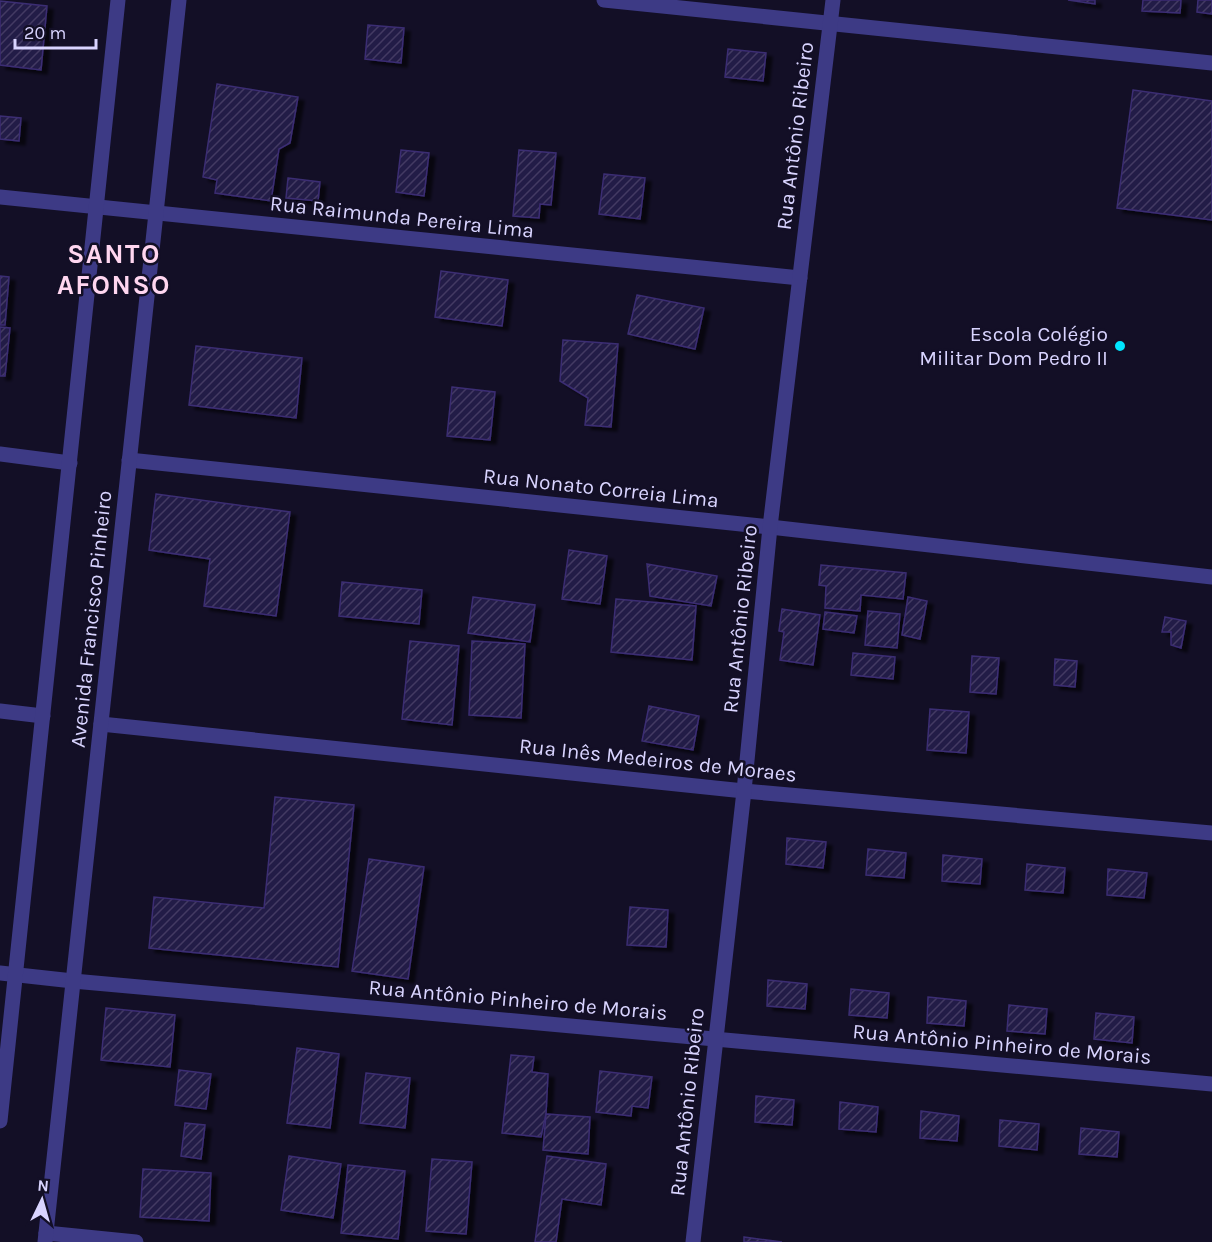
<svg xmlns="http://www.w3.org/2000/svg" width="1212" height="1242" viewBox="0 0 1212 1242" font-family="Karla,sans-serif">
	<style>
		.building { fill: url(#building-hatch); stroke: #3b2d73; stroke-width: 1.5; filter: url(#shadow) }
		.lines { fill: none; stroke-linecap: round; stroke-linejoin: round }
		.minor { stroke: #3d3a85; stroke-width: 15 }
		.poi-dot { fill: #00e5ff; stroke: #130f26; stroke-width: 2 }
		.labels { text-anchor: middle; stroke-width: 5; stroke-linejoin: round; paint-order: stroke }
		.street-label { font-size: 21px; fill: #d9d4ff; stroke: #130f26 }
		.poi-label { font-size: 21px; fill: #d9d4ff; stroke: #130f26; text-anchor: end }
		.district-label { font-size: 27px; font-weight: bold; letter-spacing: 1.5px; fill: #ffd6f0; stroke: #130f26 }
	</style>
	<defs>
		<pattern id="building-hatch" width="6" height="6" patternUnits="userSpaceOnUse" patternTransform="scale(1.5)"><rect width="6" height="6" fill="#241b47"/><path d="M-1 1l2-2M0 6l6-6M5 7l2-2" fill="none" stroke="#433b63"/></pattern>
		<filter id="shadow"><feDropShadow dx="6" dy="4" stdDeviation="1.5" flood-color="#0009"/></filter>
	</defs>
	<rect width="100%" height="100%" fill="#130f26"/>
	<g class="building">
		<polygon points="1068,0 1095,0 1095,4"/>
		<polygon points="1143,0 1181,0 1180,13 1142,11"/>
		<polygon points="1198,0 1212,0 1212,14 1197,12"/>
		<polygon points="0,1 47,6 41,70 0,65"/>
		<polygon points="368,25 404,28 401,63 365,59"/>
		<polygon points="728,49 766,53 763,81 725,77"/>
		<polygon points="217,84 298,97 290,143 279,149 271,201 215,193 217,180 203,177"/>
		<polygon points="1133,90 1212,101 1212,220 1117,208"/>
		<polygon points="0,116 21,118 19,141 0,139"/>
		<polygon points="401,150 429,153 424,196 396,192"/>
		<polygon points="519,150 556,153 551,205 540,204 539,218 513,216"/>
		<polygon points="604,174 645,178 640,219 599,214"/>
		<polygon points="288,178 320,182 318,201 286,198"/>
		<polygon points="441,271 508,280 502,326 435,317"/>
		<polygon points="0,276 9,277 5,325 0,325"/>
		<polygon points="637,295 704,308 695,349 628,334"/>
		<polygon points="0,327 10,328 5,376 0,376"/>
		<polygon points="563,340 618,344 611,427 585,425 588,398 560,381"/>
		<polygon points="196,346 302,358 296,418 189,405"/>
		<polygon points="452,387 495,392 490,440 447,436"/>
		<polygon points="156,494 290,512 276,616 204,606 210,559 149,550"/>
		<polygon points="569,550 607,556 600,604 562,599"/>
		<polygon points="647,564 717,576 711,606 650,596"/>
		<polygon points="821,565 906,573 903,599 861,595 860,611 825,608 826,586 819,585"/>
		<polygon points="342,582 422,590 419,624 339,616"/>
		<polygon points="473,597 535,605 530,642 468,633"/>
		<polygon points="908,597 927,601 920,639 902,635"/>
		<polygon points="616,599 696,606 692,660 611,652"/>
		<polygon points="782,609 820,615 813,665 780,660 784,632 779,631"/>
		<polygon points="868,611 900,614 897,648 865,645"/>
		<polygon points="825,612 857,616 854,633 823,629"/>
		<polygon points="1165,617 1186,621 1181,648 1171,645 1171,632 1162,632"/>
		<polygon points="410,641 459,646 452,725 402,719"/>
		<polygon points="472,641 525,644 521,718 469,715"/>
		<polygon points="853,653 895,657 893,679 851,675"/>
		<polygon points="972,656 999,658 996,694 970,692"/>
		<polygon points="1055,659 1077,661 1075,687 1054,685"/>
		<polygon points="649,706 699,716 693,750 642,741"/>
		<polygon points="930,709 969,712 966,753 927,750"/>
		<polygon points="275,797 354,805 338,967 149,948 154,897 264,908"/>
		<polygon points="787,838 826,842 823,868 786,864"/>
		<polygon points="868,849 906,853 904,878 866,875"/>
		<polygon points="943,855 982,859 980,884 942,881"/>
		<polygon points="369,859 424,867 408,979 352,971"/>
		<polygon points="1027,864 1065,868 1063,893 1025,890"/>
		<polygon points="1108,869 1147,873 1144,898 1107,895"/>
		<polygon points="630,907 668,910 666,947 627,945"/>
		<polygon points="768,980 807,984 805,1009 767,1006"/>
		<polygon points="851,989 889,993 887,1018 849,1015"/>
		<polygon points="928,997 966,1001 964,1026 927,1023"/>
		<polygon points="1009,1005 1047,1009 1045,1034 1007,1031"/>
		<polygon points="106,1008 175,1015 170,1067 101,1060"/>
		<polygon points="1096,1013 1134,1017 1132,1043 1094,1039"/>
		<polygon points="297,1048 339,1054 330,1128 287,1123"/>
		<polygon points="511,1055 534,1057 532,1072 548,1074 546,1114 541,1137 502,1133"/>
		<polygon points="179,1070 211,1074 206,1109 175,1105"/>
		<polygon points="600,1071 652,1077 648,1108 632,1106 631,1116 596,1112"/>
		<polygon points="366,1073 410,1078 405,1128 360,1123"/>
		<polygon points="756,1096 794,1100 792,1125 755,1122"/>
		<polygon points="840,1102 878,1107 876,1132 839,1129"/>
		<polygon points="921,1111 959,1116 957,1141 920,1138"/>
		<polygon points="546,1114 590,1117 588,1154 543,1150"/>
		<polygon points="1000,1120 1039,1124 1037,1150 999,1146"/>
		<polygon points="185,1123 205,1125 201,1159 181,1156"/>
		<polygon points="1081,1128 1119,1132 1117,1157 1079,1154"/>
		<polygon points="289,1156 341,1164 333,1218 281,1210"/>
		<polygon points="547,1156 606,1164 601,1205 562,1199 556,1242 535,1242"/>
		<polygon points="432,1159 472,1162 466,1234 426,1231"/>
		<polygon points="348,1165 405,1171 398,1239 341,1233"/>
		<polygon points="143,1169 211,1173 209,1221 140,1217"/>
		<polygon points="744,1237 782,1242 744,1242"/>
	</g>
	<g class="lines">
		<g class="minor">
			<polyline points="604,0 1212,63"/>
			<polyline points="0,197 800,278"/>
			<polyline points="0,454 70,463"/>
			<polyline points="129,460 770,527 1212,577"/>
			<polyline points="0,711 43,716"/>
			<polyline points="101,724 744,791 1212,833"/>
			<polyline points="0,973 73,981 1212,1084"/>
			<polyline points="0,1121 118,0"/>
			<polyline points="46,1233 136,1242"/>
			<polyline points="45,1242 179,0"/>
			<polyline points="693,1242 744,791 770,527 833,0"/>
		</g>
	</g>
	<circle class="poi-dot" cx="1120" cy="346" r="6"/>
	<g class="labels">
		<g class="street-label">
			<text transform="translate(795 136) rotate(-83)" y="7">Rua Antônio Ribeiro</text>
			<text transform="translate(402 217) rotate(6)" y="7">Rua Raimunda Pereira Lima</text>
			<text transform="translate(601 488) rotate(6)" y="7">Rua Nonato Correia Lima</text>
			<text transform="translate(91 619) rotate(-84)" y="7">Avenida Francisco Pinheiro</text>
			<text transform="translate(740 619) rotate(-84)" y="7">Rua Antônio Ribeiro</text>
			<text transform="translate(658 760) rotate(6)" y="7">Rua Inês Medeiros de Moraes</text>
			<text transform="translate(518 1000) rotate(5)" y="7">Rua Antônio Pinheiro de Morais</text>
			<text transform="translate(1002 1044) rotate(5)" y="7">Rua Antônio Pinheiro de Morais</text>
			<text transform="translate(687 1102) rotate(-84)" y="7">Rua Antônio Ribeiro</text>
		</g>
		<g class="poi-label">
			<text x="1108" y="341">Escola Colégio<tspan x="1108" dy="24">Militar Dom Pedro II</tspan></text>
		</g>
		<g class="district-label">
			<text x="114" y="263">SANTO<tspan x="114" dy="31">AFONSO</tspan></text>
		</g>
	</g>
	<g transform="translate(42 1200) rotate(5)" stroke="#130f26" stroke-width="4.5" paint-order="stroke">
	<path d="M0-4.5L10 22L0 15L-10 22Z" fill="#d9d4ff"/>
	<text y="-9" font-size="16" font-weight="bold" text-anchor="middle" fill="#d9d4ff">N</text>
	</g>
	<path d="M15 39v9h81v-9" fill="none" stroke="#d9d4ff" stroke-width="3"/>
	<text x="24" y="39" font-size="18" fill="#d9d4ff" stroke="#130f26" stroke-width="4.5" paint-order="stroke">20 m</text>
</svg>
